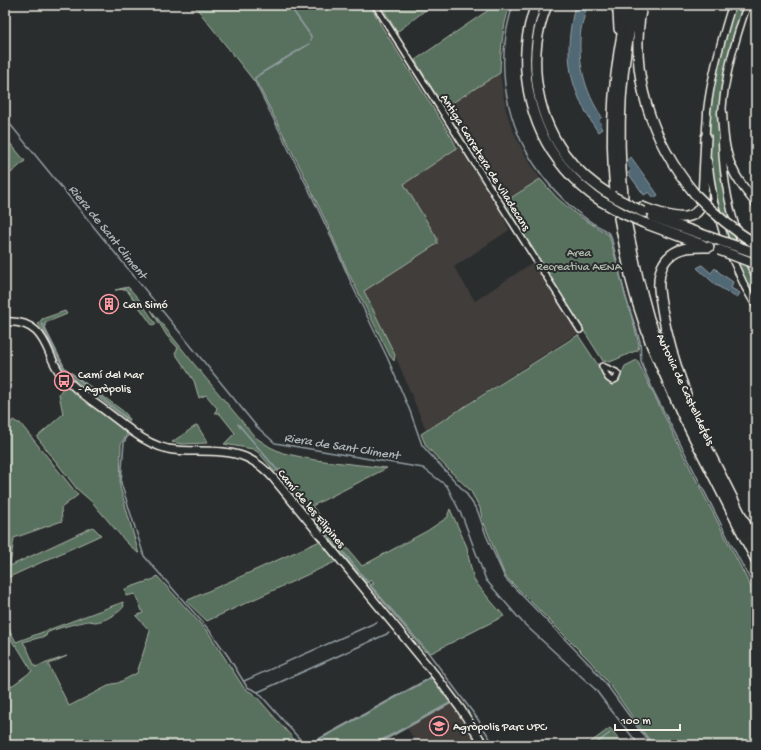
<svg xmlns="http://www.w3.org/2000/svg" width="761" height="750" viewBox="0 0 761 750" font-family="'Gochi Hand',sans-serif">
	<style>
		.built { fill: #3f3d3b }
		.green { fill: #59715e; stroke: #a6b1a3 }
		.water { fill: #516775; stroke: #929ea3 }
		.lines { fill: none; stroke-linecap: round; stroke-linejoin: round }
		.stream { stroke: #929ea3; stroke-width: 1.5 }
		.canal { stroke: #516775; stroke-width: 4.5 }
		.minor-casing { stroke: #f4f1e8; stroke-width: 8 }
		.tertiary-casing { stroke: #f4f1e8; stroke-width: 9 }
		.secondary-casing { stroke: #f4f1e8; stroke-width: 10 }
		.primary-casing { stroke: #f4f1e8; stroke-width: 11 }
		.motorway-casing { stroke: #f4f1e8; stroke-width: 12 }
		.minor { stroke: #2a2d2e; stroke-width: 5 }
		.tertiary { stroke: #2a2d2e; stroke-width: 6 }
		.secondary { stroke: #2a2d2e; stroke-width: 7 }
		.primary { stroke: #2a2d2e; stroke-width: 8 }
		.motorway { stroke: #2a2d2e; stroke-width: 9 }
		.motorway-bridge-casing { stroke: #f4f1e8; stroke-width: 12; stroke-linecap: butt }
		.motorway-bridge { stroke: #2a2d2e; stroke-width: 9 }
		.labels { text-anchor: middle; stroke-width: 4; stroke-linejoin: round; paint-order: stroke }
		.street-label { font-size: 12px; fill: #f4f1e8; stroke: #2a2d2e }
		.park-label { font-size: 12px; fill: #aeb7aa; stroke: #2a2d2e }
		.poi-label { font-size: 12px; fill: #f4f1e8; stroke: #2a2d2e; text-anchor: start }
		.water-label { font-size: 13px; font-style: italic; fill: #abb3b4; stroke: #2a2d2e }
	</style>
	<rect width="100%" height="100%" fill="#2a2d2e"/>
	<filter id="ink" filterUnits="userSpaceOnUse"><feTurbulence type="fractalNoise" baseFrequency=".025" numOctaves="2"/><feDisplacementMap in="SourceGraphic" scale="8" xChannelSelector="R" yChannelSelector="G"/><feConvolveMatrix kernelMatrix="1 2 1 2 8 2 1 2 1" color-interpolation-filters="sRGB"/></filter>
	<g filter="url(#ink)">
		<g class="built">
			<polygon points="500,73 506,110 512,128 524,153 540,179 499,206 509,230 454,267 475,301 538,259 583,330 426,430 395,355 364,291 437,245 399,183 465,142 444,108"/>
			<polygon points="452,703 466,724 479,745 418,745 407,728"/>
		</g>
		<g class="green">
			<polygon points="194,5 370,5 382,27 452,138 457,148 404,184 437,238 437,244 364,291 395,355 394,361 390,356 347,270 328,226 302,171 257,83 253,80 250,76"/>
			<polygon points="381,5 432,5 397,32"/>
			<path d="M492,5H510C502,29 501,49 500,73L444,108L415,60L487,11Z"/>
			<path d="M735,5H745L720,113L719,140L721,165L736,238L750,270L756,282V301C751,291 744,282 740,272C714,212 703,145 714,81C719,55 727,30 735,5Z"/>
			<polygon points="5,137 25,161 5,178"/>
			<polygon points="540,179 557,198 576,214 609,235 639,344 638,350 610,362 603,361 503,203"/>
			<polygon points="128,287 138,298 156,324 152,325 126,289 115,290"/>
			<polygon points="151,310 194,364 255,437 270,447 283,453 315,460 387,468 312,506 362,566 427,531 448,517 448,514 450,509 467,547 468,555 474,580 490,600 504,616 431,653 427,650 425,652 369,585 371,584 374,584 371,580 366,583 278,475 281,472 280,469 275,472 259,453 253,449 224,444 235,433 220,414 215,413 217,408 206,395 199,398 194,381 175,353 178,348 167,336"/>
			<polygon points="65,311 67,314 45,323 46,330 65,368 123,411 127,415 130,422 75,380 66,371 63,367 47,335 38,324 42,319"/>
			<polygon points="578,335 612,386 619,380 625,366 637,360 684,456 756,597 756,745 654,745 640,728 613,689 590,661 505,576 482,518 480,508 470,490 449,470 426,446 421,434"/>
			<polygon points="66,383 125,429 127,434 121,444 120,487 139,554 126,542 92,502 77,489 37,437 63,414 59,394"/>
			<polygon points="13,420 18,423 20,423 78,495 61,508 62,521 14,538 10,566 93,527 101,535 5,579 5,430"/>
			<polygon points="197,425 208,443 182,444 172,442"/>
			<polygon points="320,541 337,561 207,621 186,601"/>
			<path d="M157,576L208,632L244,688L255,695L299,745H5V681L8,686L13,685L32,671L16,645L15,646L5,629V621L16,642L123,602L124,606C120,613 103,622 95,622C93,622 91,621 89,621C81,622 53,629 47,633L46,636L23,642L27,648L35,667L67,656L49,664V666L69,706L112,684L118,683L137,673L150,631L136,616L143,613L135,594L126,596L125,589L154,579Z"/>
			<polygon points="431,677 452,703 376,745 310,745 309,744"/>
			<polygon points="610,728 624,745 587,745"/>
		</g>
		<g class="water">
			<path d="M575,5H587C585,13 583,21 581,29C577,60 584,91 602,117L597,121L602,129L598,132C568,87 563,57 575,5Z"/>
			<polygon points="631,157 658,195 654,198 649,192 644,195 628,173 633,169 626,161"/>
			<polygon points="702,265 711,273 715,268 720,273 733,282 731,288 740,293 737,298 716,285 697,268"/>
		</g>
		<g class="lines">
			<g class="stream">
				<polyline points="287,5 294,12 311,36 311,40"/>
				<path d="M513,5C510,15 507,25 506,35C498,82 511,133 539,171C547,183 557,193 567,203C575,211 585,218 594,224C600,227 607,230 611,236L625,295L640,341C641,348 640,354 641,360C643,370 649,379 652,388L729,540L756,591"/>
				<polyline points="309,44 260,74 255,78 255,82 308,188 332,239 352,285 387,357 410,411 422,445 428,452 466,493 478,512 486,535 505,578 591,666 609,688 638,728 653,745"/>
				<polyline points="5,118 257,427 275,443 423,468 447,486 463,518 486,580 523,623 595,689 607,705 639,745"/>
				<polyline points="42,324 64,368 127,418"/>
				<polyline points="238,424 285,479 365,579 430,655 477,718 494,745"/>
				<polyline points="129,434 124,442 121,483 144,556 210,631 228,656 247,687 258,692 305,745"/>
				<polyline points="244,681 377,622"/>
				<polyline points="258,692 389,633"/>
				<polyline points="309,745 431,678"/>
				<polyline points="373,745 450,703"/>
				<polyline points="594,745 610,733"/>
			</g>
			<g class="canal">
				<polyline points="595,115 599,124"/>
				<polyline points="630,166 636,174"/>
			</g>
			<g class="minor-casing">
				<g id="minor">
					<polyline points="375,5 580,330"/>
					<polygon points="602,366 616,372 618,374 616,379 612,381 608,378"/>
				</g>
			</g>
			<g class="tertiary-casing">
				<g id="tertiary">
					<path d="M722,115C724,77 735,41 747,5"/>
					<path d="M706,140C705,130 707,121 707,111C711,75 721,40 732,5"/>
					<path d="M722,142C723,180 730,216 744,250"/>
					<polyline points="708,161 714,202 726,243"/>
					<polyline points="730,254 745,287 756,306"/>
					<polyline points="748,261 756,277"/>
				</g>
			</g>
			<g class="secondary-casing">
				<path id="secondary" d="M5,322C17,321 27,323 36,331C48,342 50,360 60,373C69,384 81,392 92,401C106,411 119,421 133,432C144,440 155,446 168,449C178,451 188,451 198,451C232,451 251,453 274,479L436,676L460,708L484,745"/>
			</g>
			<g class="primary-casing">
				<path id="primary" d="M722,112C723,131 724,152 733,170C738,182 747,192 756,203"/>
			</g>
			<g class="motorway-casing">
				<g id="motorway">
					<path d="M536,5C515,59 527,125 565,169C575,181 587,192 601,201"/>
					<path d="M547,5C527,53 534,111 564,153C577,171 594,185 612,196"/>
					<polyline points="616,5 618,12 619,29"/>
					<path d="M642,5C628,73 651,141 695,194"/>
					<path d="M615,191C609,130 614,65 628,5"/>
					<path d="M623,196C617,132 620,67 635,5"/>
					<path d="M642,207C662,214 698,230 703,198L706,137"/>
					<polyline points="653,217 715,239"/>
					<polyline points="619,218 631,280 637,302 651,344 682,414 756,560"/>
					<polyline points="626,221 638,278 649,319 658,342 676,386 756,545"/>
					<polyline points="644,223 703,245"/>
					<path d="M686,394C676,367 667,338 662,309C661,300 658,291 659,282C659,272 663,261 671,255C682,246 696,247 709,247"/>
				</g>
			</g>
			<use href="#minor" class="minor"/>
			<use href="#tertiary" class="tertiary"/>
			<use href="#secondary" class="secondary"/>
			<use href="#primary" class="primary"/>
			<use href="#motorway" class="motorway"/>
			<g class="motorway-bridge-casing">
				<g id="motorway-bridge">
					<path d="M695,194C713,213 733,230 756,244"/>
					<polyline points="612,196 643,212"/>
					<polyline points="601,201 622,213 644,223"/>
					<polyline points="715,239 756,253"/>
					<polyline points="719,250 756,264"/>
				</g>
			</g>
			<use href="#motorway-bridge" class="motorway-bridge"/>
		</g>
	</g>
	<defs>
		<g id="building-ring" transform="scale(1)"><circle r="9.5" fill="#2a2d2e" stroke="#ff9aa2" stroke-width="1.5"/><path d="M-4-6H4V6H1V3H-1V6H-4ZM-2.5-4.3h1.7v1.8h-1.7ZM.8-4.3h1.7v1.8H.8ZM-2.5-1h1.7V.8h-1.7ZM.8-1h1.7V.8H.8Z" fill="#ff9aa2"/></g>
		<g id="bus-ring" transform="scale(1)"><circle r="9.5" fill="#2a2d2e" stroke="#ff9aa2" stroke-width="1.5"/><path d="M-5-6H5V4H4V6H2V4H-2V6H-4V4H-5ZM-3.5-4V0h7V-4ZM-3.5 1.2v1.5H-2V1.2ZM2 1.2v1.5H3.5V1.2Z" fill="#ff9aa2"/></g>
		<g id="university-ring" transform="scale(1)"><circle r="9.5" fill="#2a2d2e" stroke="#ff9aa2" stroke-width="1.5"/><path d="M0-5L7-2L0 1L-7-2ZM-4 1L0 2.5L4 1V4Q0 6-4 4Z" fill="#ff9aa2"/></g>
	</defs>
	<g fill-rule="evenodd">
		<use href="#building-ring" x="109" y="304"/>
		<use href="#bus-ring" x="64" y="381"/>
		<use href="#university-ring" x="439" y="726"/>
	</g>
	<g class="labels">
		<g class="street-label">
			<text transform="translate(486 162) rotate(58)" y="4">Antiga Carretera de Viladecans</text>
			<text transform="translate(686 389) rotate(65)" y="4">Autovia de Castelldefels</text>
			<text transform="translate(312 508) rotate(50)" y="4">Camí de les Filipines</text>
		</g>
		<g class="park-label">
			<text x="579" y="256">Area<tspan x="579" dy="14">Recreativa AENA</tspan></text>
		</g>
		<g class="poi-label">
			<text x="123" y="308">Can Simó</text>
			<text x="78" y="378">Camí del Mar<tspan x="78" dy="14">- Agròpolis</tspan></text>
			<text x="453" y="730">Agròpolis Parc UPC</text>
		</g>
		<g class="water-label">
			<text transform="translate(109 231) rotate(51)" y="5">Riera de Sant Climent</text>
			<text transform="translate(342 445) rotate(9)" y="5">Riera de Sant Climent</text>
		</g>
	</g>
	<rect width="761" height="750" fill="none" stroke="#2a2d2e" stroke-width="20"/>
	<rect x="10" y="10" width="741" height="730" fill="none" stroke="#f4f1e8" stroke-width="1.5" filter="url(#ink)"/>
	<path d="M615 724v6h65v-6" fill="none" stroke="#f4f1e8" stroke-width="2"/>
	<text x="621" y="724" font-size="12" fill="#f4f1e8" stroke="#2a2d2e" stroke-width="3" paint-order="stroke">100 m</text>
</svg>
